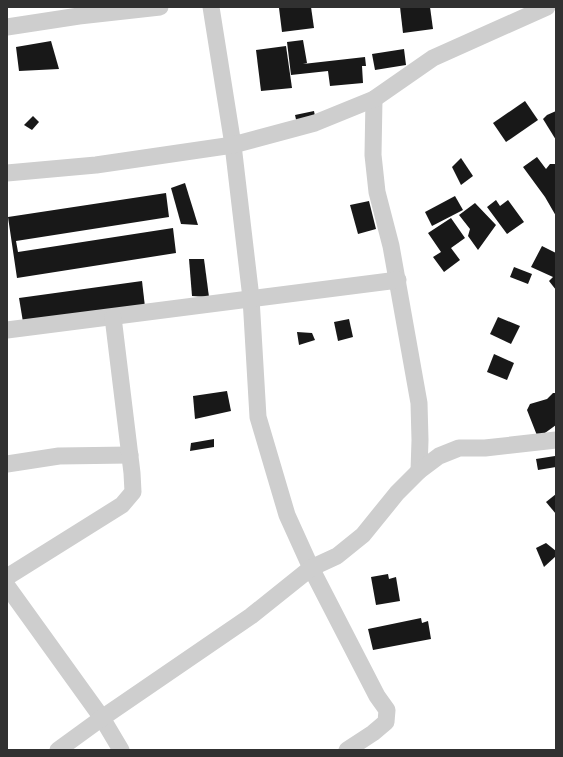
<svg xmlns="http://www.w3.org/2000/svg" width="563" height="757" viewBox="0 0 563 757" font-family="'Sofia Sans Condensed',sans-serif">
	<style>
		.building { fill: #181818 }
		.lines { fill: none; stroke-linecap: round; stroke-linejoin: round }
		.minor { stroke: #cecece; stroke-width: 17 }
	</style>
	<rect width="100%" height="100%" fill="#fff"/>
	<g class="building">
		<polygon points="287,7 311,7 314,28 282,32 279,8"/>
		<polygon points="400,7 430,7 433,29 403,33"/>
		<polygon points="303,40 307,63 303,64 365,57 366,66 362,66 363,83 330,86 328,71 291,75 287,42"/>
		<polygon points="51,41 59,69 19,71 16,47"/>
		<polygon points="286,46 292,88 261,91 256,50"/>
		<polygon points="404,49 406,65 375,70 372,54"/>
		<polygon points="525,101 538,120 506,142 493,123"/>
		<polygon points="314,111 316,121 297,124 295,115"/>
		<polygon points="556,111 556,140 543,119 547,115"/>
		<polygon points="33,116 39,122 32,130 24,125"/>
		<polygon points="537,157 546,169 550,164 556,164 556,216 545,197 523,167"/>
		<polygon points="461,158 473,176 461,185 452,167"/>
		<polygon points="185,183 198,225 181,224 171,188"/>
		<polygon points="166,193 169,217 16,241 18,252 173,228 176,253 17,278 8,217"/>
		<polygon points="455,196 463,210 432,226 425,212"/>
		<polygon points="496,200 500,206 508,200 524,222 507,234 487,207"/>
		<polygon points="369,201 376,229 358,234 350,205"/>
		<polygon points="475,203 496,225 478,250 468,236 470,229 459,215"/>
		<polygon points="451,218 465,238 451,248 460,260 444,272 433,257 441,252 428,233"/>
		<polygon points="542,246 556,253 556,290 549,281 553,277 531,267"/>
		<polygon points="189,259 204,259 209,297 192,296"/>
		<polygon points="514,267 532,274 528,284 510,277"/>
		<polygon points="142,281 145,307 23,322 19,298"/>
		<polygon points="498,317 520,326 511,344 490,334"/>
		<polygon points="349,319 353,337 338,341 334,322"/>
		<polygon points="297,332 312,333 315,340 299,345"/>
		<polygon points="494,354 514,363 507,380 487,372"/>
		<polygon points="227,391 231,411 195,419 193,396"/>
		<polygon points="553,393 556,393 556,425 538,438 527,410 530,404 547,399"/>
		<polygon points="214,439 214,447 190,451 191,443"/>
		<polygon points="555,456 556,467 538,470 536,459"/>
		<polygon points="556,494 556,514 546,502"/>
		<polygon points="546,543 556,551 556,556 544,567 536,548"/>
		<polygon points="388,574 389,579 396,577 400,601 376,605 371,577"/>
		<polygon points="421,618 422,623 428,621 431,639 373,650 368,629"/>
	</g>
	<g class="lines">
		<g class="minor">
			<polyline points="211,7 233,145 251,298 258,417 287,515 311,568 377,696 387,710 386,722 373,733 347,750"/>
			<polyline points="7,27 79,16 160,7"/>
			<polyline points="374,99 373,155 377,192 391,246 419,403 420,440 419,471"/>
			<polyline points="7,173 96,165 233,145 315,123 374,99 433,58 547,7"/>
			<polyline points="7,330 398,280"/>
			<polyline points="7,464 59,456 130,455"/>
			<polyline points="7,577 122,505 133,492 132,473 113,317"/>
			<polyline points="7,586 102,718 121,750"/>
			<polyline points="58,750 102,718 251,616 311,568 337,556 363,535 397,493 419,471 439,456 459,448 485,448 556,440"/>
		</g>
	</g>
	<rect width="563" height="757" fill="none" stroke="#313131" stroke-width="16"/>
</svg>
